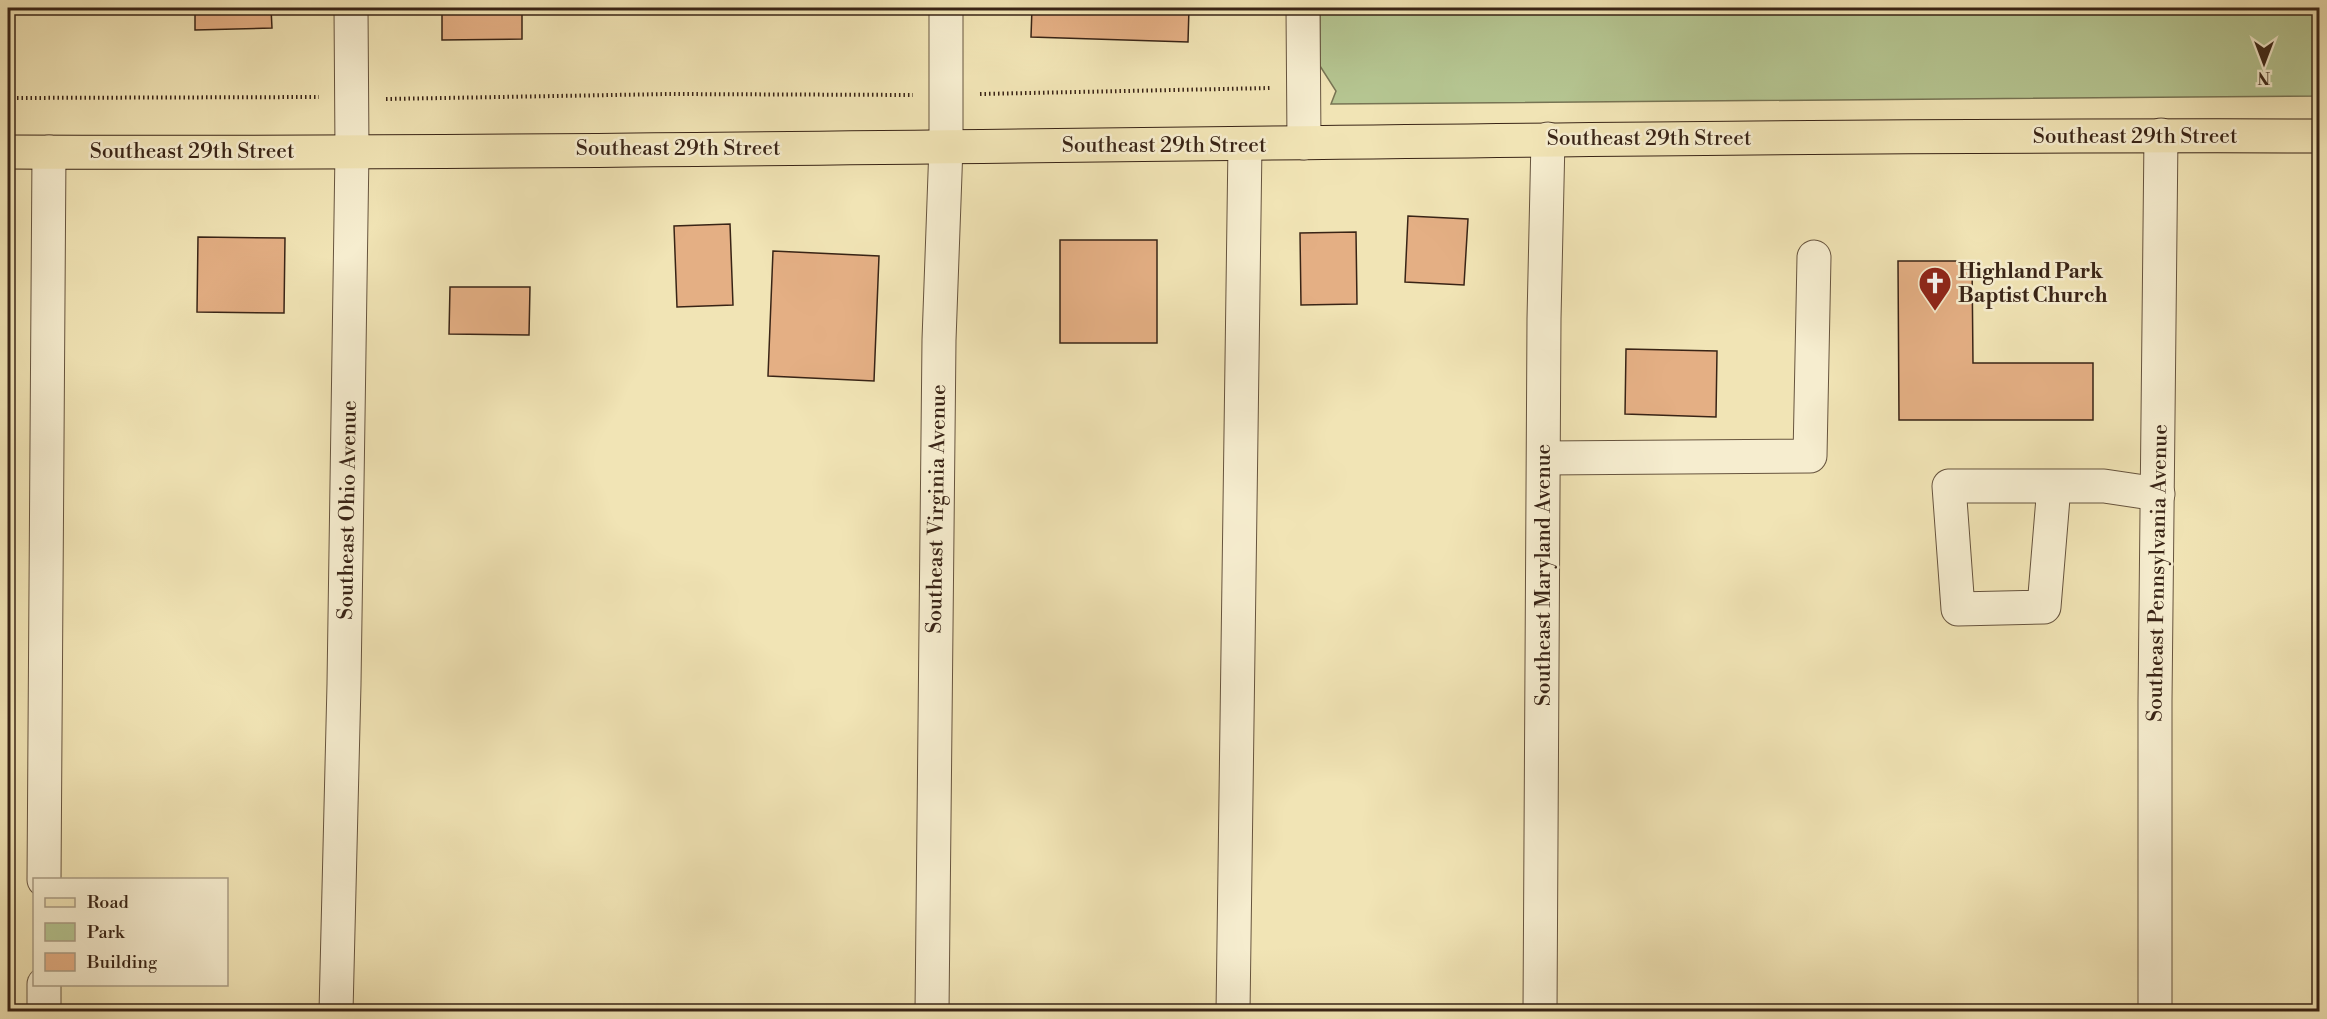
<svg xmlns="http://www.w3.org/2000/svg" width="2327" height="1019" viewBox="0 0 2327 1019" font-family="'Libre Bodoni',serif">
	<style>
		.green { fill: #b5c591; stroke: #777454; stroke-width: 1.5 }
		.building { fill: #e4af84; stroke: #392416; stroke-width: 1.5 }
		.lines { fill: none; stroke-linecap: round; stroke-linejoin: round }
		.minor-casing { stroke: #67543e; stroke-width: 35 }
		.major-casing { stroke: #392416; stroke-width: 35 }
		.path { stroke: #392416; stroke-width: 4; stroke-dasharray: 1.5 3; stroke-linecap: butt }
		.minor { stroke: #f6edcf; stroke-width: 33 }
		.major { stroke: #f1e4b5; stroke-width: 33 }
		.labels { text-anchor: middle; stroke-width: 5; stroke-linejoin: round; paint-order: stroke }
		.street-label { font-size: 21px; fill: #392416; stroke: #f6edcf }
		.poi-label { font-size: 21px; font-weight: bold; fill: #392416; stroke: #f6edcf; text-anchor: start }
	</style>
	<rect width="100%" height="100%" fill="#f1e4b5"/>
	<filter id="stains"><feTurbulence type="fractalNoise" baseFrequency=".00333" numOctaves="4"/><feColorMatrix values="0 0 0 0 .2 0 0 0 0 .09 0 0 0 0 .02 0 0 0 .5 -.17"/></filter>
	<radialGradient id="worn" r=".72"><stop offset=".6" stop-color="#630" stop-opacity="0"/><stop offset="1" stop-color="#630" stop-opacity=".3"/></radialGradient>
	<polygon class="green" points="1320,8 2319,8 2319,96 1331,104 1336,91 1320,66"/>
	<g class="building">
		<polygon points="195,8 271,8 272,28 195,30"/>
		<polygon points="442,8 522,8 522,39 442,40"/>
		<polygon points="1032,8 1189,8 1188,42 1031,37"/>
		<polygon points="1408,216 1468,219 1464,285 1405,282"/>
		<polygon points="730,224 733,305 677,307 674,226"/>
		<polygon points="1356,232 1357,304 1301,305 1300,233"/>
		<polygon points="198,237 285,238 284,313 197,312"/>
		<rect x="1060" y="240" width="97" height="103"/>
		<polygon points="773,251 879,256 874,381 768,376"/>
		<polygon points="1898,261 1972,261 1973,363 2093,363 2093,420 1899,420"/>
		<polygon points="450,287 530,287 529,335 449,334"/>
		<polygon points="1626,349 1717,351 1716,417 1625,414"/>
	</g>
	<g class="lines">
		<g class="minor-casing">
			<g id="minor">
				<polyline points="1303,8 1304,143"/>
				<polyline points="1544,458 1810,456 1814,257"/>
				<polyline points="2054,486 2044,607 1958,609 1949,486 2104,486 2158,494"/>
				<polyline points="44,880 49,152"/>
				<polyline points="44,1012 44,984"/>
				<polyline points="336,1012 344,684 352,151 351,8"/>
				<polyline points="932,1012 939,340 946,146 946,8"/>
				<polyline points="1233,1012 1245,144"/>
				<polyline points="1540,1012 1544,319 1548,139"/>
				<polyline points="2155,1012 2155,701 2161,135"/>
			</g>
		</g>
		<g class="major-casing">
			<path id="major" d="M8,152C778,155 1549,134 2320,136"/>
		</g>
		<g class="path">
			<polyline points="980,94 1270,88"/>
			<polyline points="8,98 319,97"/>
			<polyline points="386,99 669,94 913,95"/>
		</g>
		<use href="#minor" class="minor"/>
		<use href="#major" class="major"/>
	</g>
	<defs>
		<g id="church-pin" transform="scale(1.725)"><path d="M0 17L-7.5 6A9.5 9.5 0 1 1 7.5 6Z" fill="#8f2418" stroke="#f6edcf"/><path d="M-1.2-6h2.4v3.5h3.3v2.4h-3.3V6h-2.4V-.1h-3.3v-2.4h3.3Z" fill="#fff"/></g>
	</defs>
	<g fill-rule="evenodd">
		<use href="#church-pin" x="1935" y="283"/>
	</g>
	<g class="labels">
		<g class="street-label">
			<text x="2135" y="143">Southeast 29th Street</text>
			<text x="1649" y="145">Southeast 29th Street</text>
			<text x="1164" y="152">Southeast 29th Street</text>
			<text x="678" y="155">Southeast 29th Street</text>
			<text x="192" y="158">Southeast 29th Street</text>
			<text transform="translate(936 509) rotate(-89)" y="7">Southeast Virginia Avenue</text>
			<text transform="translate(347 510) rotate(-89)" y="7">Southeast Ohio Avenue</text>
			<text transform="translate(2157 573) rotate(-89)" y="7">Southeast Pennsylvania Avenue</text>
			<text transform="translate(1543 575) rotate(-90)" y="7">Southeast Maryland Avenue</text>
		</g>
		<g class="poi-label">
			<text x="1958" y="278">Highland Park<tspan x="1958" dy="24">Baptist Church</tspan></text>
		</g>
	</g>
	<rect width="2327" height="1019" fill="none" stroke="#f1e4b5" stroke-width="30"/>
	<rect x="9" y="9" width="2309" height="1001" fill="none" stroke="#392416" stroke-width="3"/>
	<rect x="15" y="15" width="2297" height="989" fill="none" stroke="#392416" stroke-width="1.5"/>
	<rect x="33" y="878" width="195" height="108" fill="#f6edcf" stroke="#aa9d85" stroke-width="1.5"/>
	<rect x="45" y="898" width="30" height="9" fill="#f1e4b5" stroke="#aa9d85" stroke-width="1.5"/>
	<text x="87" y="908" font-size="18" fill="#392416">Road</text>
	<rect x="45" y="923" width="30" height="18" fill="#b5c591" stroke="#aa9d85" stroke-width="1.5"/>
	<text x="87" y="938" font-size="18" fill="#392416">Park</text>
	<rect x="45" y="953" width="30" height="18" fill="#e4af84" stroke="#aa9d85" stroke-width="1.5"/>
	<text x="87" y="968" font-size="18" fill="#392416">Building</text>
	<g transform="translate(2264 63) rotate(180)" stroke="#f6edcf" stroke-width="4.5" paint-order="stroke">
	<path d="M0-4.5L10 22L0 15L-10 22Z" fill="#392416"/>
	<text y="-9" font-size="16" font-weight="bold" text-anchor="middle" fill="#392416">N</text>
	</g>
	<rect width="100%" height="100%" filter="url(#stains)"/>
	<rect width="100%" height="100%" fill="url(#worn)"/>
</svg>
